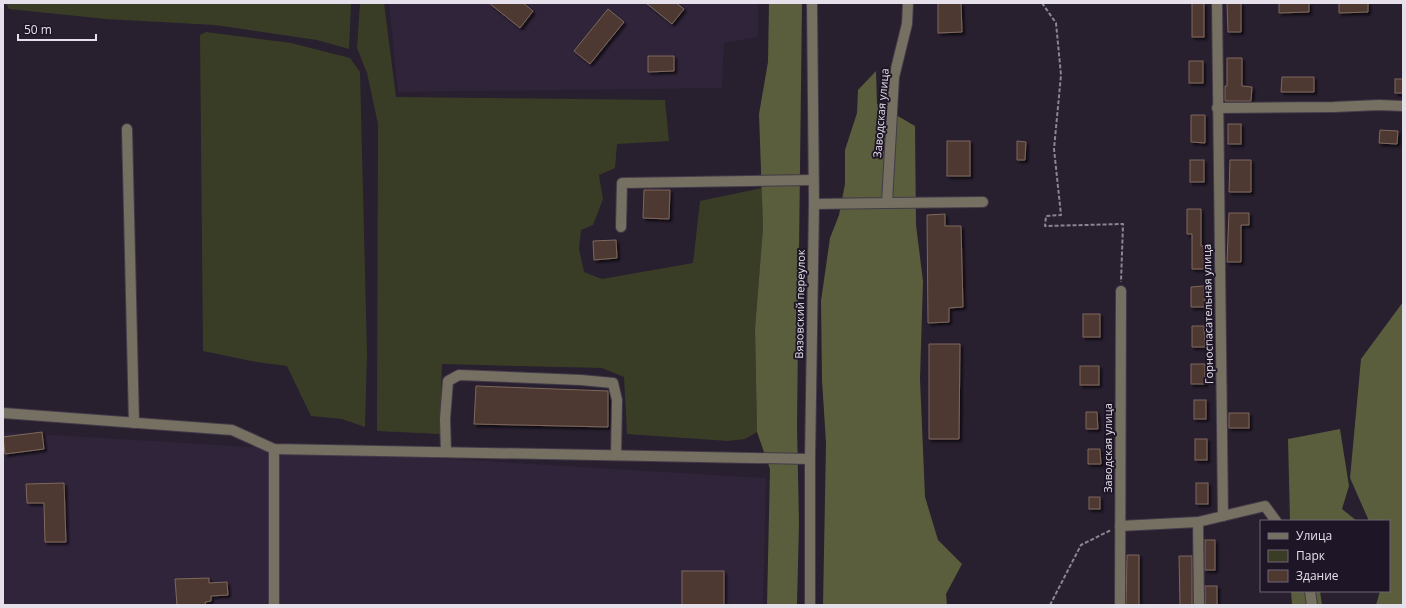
<svg xmlns="http://www.w3.org/2000/svg" width="1406" height="608" viewBox="0 0 1406 608" font-family="'Open Sans',sans-serif">
	<style>
		.built { fill: #30243a }
		.green { fill: #3a3d26 }
		.forest { fill: #5a5e3c }
		.building { fill: #4d3930; stroke: #7e675d; filter: url(#shadow) }
		.lines { fill: none; stroke-linecap: round; stroke-linejoin: round }
		.minor-casing { stroke: #433a49; stroke-width: 12 }
		.path { stroke: #8c8592; stroke-width: 2; stroke-dasharray: 4 2; stroke-linecap: butt }
		.minor { stroke: #757061; stroke-width: 10 }
		.labels { text-anchor: middle; stroke-width: 4; stroke-linejoin: round; paint-order: stroke }
		.street-label { font-size: 11px; fill: #e6e0eb; stroke: #1e1626 }
	</style>
	<defs>
		<filter id="shadow"><feDropShadow dx="2.5" dy="2.5" stdDeviation="1" flood-color="#0009"/></filter>
	</defs>
	<rect width="100%" height="100%" fill="#281f2f"/>
	<g class="built">
		<polygon points="389,3 758,3 758,37 724,43 722,88 398,92"/>
		<polygon points="3,432 766,478 763,605 3,605"/>
	</g>
	<g class="green">
		<polygon points="6,3 351,3 349,49 317,40 215,25 106,19 9,9"/>
		<polygon points="360,3 384,3 396,97 665,100 669,141 617,144 615,168 599,175 603,199 593,225 581,230 579,249 584,272 602,279 693,263 700,201 762,188 763,227 755,329 757,432 745,439 728,441 627,434 624,377 602,368 442,364 440,434 377,431 378,124 367,73 357,48"/>
		<polygon points="206,32 291,43 350,58 360,72 367,353 365,427 342,419 311,416 287,366 256,362 203,351 200,35"/>
	</g>
	<g class="forest">
		<polygon points="769,3 802,3 799,251 797,425 799,523 797,605 767,605 770,469 757,432 755,329 763,227 759,114 768,62"/>
		<polygon points="876,71 877,104 915,126 916,225 923,281 920,379 925,497 938,540 962,564 946,594 947,605 823,605 826,443 822,380 821,301 830,238 839,215 845,184 845,150 857,113 858,90"/>
		<polygon points="1403,302 1403,605 1376,605 1380,591 1389,591 1389,521 1369,521 1350,478 1361,359"/>
		<polygon points="1340,429 1349,486 1342,509 1357,521 1290,521 1288,439"/>
		<polygon points="1291,591 1320,591 1322,605 1292,605"/>
	</g>
	<g class="building">
		<polygon points="489,3 523,3 533,11 520,28"/>
		<polygon points="646,3 676,3 684,9 672,24"/>
		<polygon points="938,3 961,3 962,32 938,33"/>
		<rect x="1192" y="3" width="12" height="34"/>
		<polygon points="1227,3 1241,3 1241,32 1228,32"/>
		<polygon points="1279,3 1309,3 1309,12 1279,13"/>
		<polygon points="1339,3 1368,3 1368,12 1339,13"/>
		<polygon points="608,9 624,22 590,64 574,51"/>
		<polygon points="648,56 674,56 674,71 648,72"/>
		<polygon points="1227,58 1242,58 1242,86 1252,87 1251,101 1225,101 1225,86 1227,86"/>
		<rect x="1189" y="61" width="14" height="22"/>
		<polygon points="1282,77 1314,77 1314,92 1281,92"/>
		<rect x="1395" y="79" width="8" height="14"/>
		<polygon points="1191,115 1205,115 1205,143 1191,142"/>
		<rect x="1228" y="124" width="13" height="20"/>
		<polygon points="1380,130 1398,131 1397,144 1379,143"/>
		<rect x="947" y="141" width="23" height="35"/>
		<polygon points="1017,141 1026,142 1025,160 1017,160"/>
		<rect x="1190" y="160" width="14" height="22"/>
		<polygon points="1230,160 1251,160 1251,192 1229,192"/>
		<polygon points="644,190 670,190 669,219 643,218"/>
		<polygon points="1187,209 1201,209 1201,246 1204,246 1204,269 1192,269 1192,234 1187,234"/>
		<polygon points="1229,213 1249,213 1249,225 1241,225 1241,262 1227,262"/>
		<polygon points="945,214 945,226 961,226 963,307 949,308 949,322 928,323 927,215"/>
		<polygon points="616,240 617,258 594,260 593,241"/>
		<polygon points="1204,286 1205,307 1191,307 1191,287"/>
		<rect x="1083" y="314" width="17" height="23"/>
		<polygon points="1192,326 1204,326 1205,347 1192,347"/>
		<polygon points="929,344 960,344 959,439 929,439"/>
		<rect x="1191" y="364" width="14" height="20"/>
		<rect x="1080" y="366" width="19" height="19"/>
		<polygon points="476,386 608,391 608,427 474,424"/>
		<rect x="1194" y="400" width="12" height="19"/>
		<polygon points="1086,412 1097,412 1098,429 1086,429"/>
		<rect x="1229" y="413" width="20" height="15"/>
		<polygon points="42,432 44,449 5,454 3,437"/>
		<rect x="1195" y="439" width="12" height="21"/>
		<polygon points="1088,449 1100,449 1101,464 1088,464"/>
		<polygon points="64,483 66,542 45,542 44,503 27,503 26,484"/>
		<rect x="1196" y="483" width="12" height="21"/>
		<rect x="1089" y="497" width="11" height="12"/>
		<rect x="1205" y="540" width="10" height="30"/>
		<polygon points="1127,555 1139,555 1139,605 1126,605"/>
		<polygon points="1179,556 1192,556 1192,605 1180,605"/>
		<rect x="682" y="571" width="42" height="34"/>
		<polygon points="209,578 209,583 227,582 228,595 211,596 211,601 205,602 206,605 177,605 175,579"/>
		<rect x="1205" y="586" width="12" height="19"/>
	</g>
	<g class="lines">
		<g class="minor-casing">
			<g id="minor">
				<polyline points="1217,108 1334,107 1379,105 1403,106"/>
				<polyline points="127,129 134,423"/>
				<polyline points="887,203 983,202"/>
				<polyline points="814,204 887,203 894,77 907,24 908,3"/>
				<polyline points="621,227 622,183 813,180"/>
				<polyline points="3,413 232,430 274,449 810,459"/>
				<polyline points="446,452 445,419 448,381 459,375 581,380 613,383 617,400 616,455"/>
				<polyline points="1223,516 1265,506 1276,521"/>
				<polyline points="1120,526 1198,522"/>
				<polyline points="1310,591 1312,605"/>
				<polyline points="274,605 274,449"/>
				<polyline points="810,605 810,459 814,204 812,3"/>
				<polyline points="1120,605 1121,291"/>
				<polyline points="1199,605 1198,522 1223,516 1217,3"/>
			</g>
		</g>
		<g class="path">
			<polyline points="1042,3 1056,23 1061,75 1054,149 1061,215 1046,216 1045,226 1123,224 1121,282"/>
			<polyline points="1050,605 1081,545 1111,530"/>
		</g>
		<use href="#minor" class="minor"/>
	</g>
	<g class="labels">
		<g class="street-label">
			<text transform="translate(881 113) rotate(-85)" y="4">Заводская улица</text>
			<text transform="translate(800 304) rotate(-89)" y="4">Вязовский переулок</text>
			<text transform="translate(1208 314) rotate(-91)" y="4">Горноспасательная улица</text>
			<text transform="translate(1108 448) rotate(-90)" y="4">Заводская улица</text>
		</g>
	</g>
	<rect width="1406" height="608" fill="none" stroke="#e6e0eb" stroke-width="8"/>
	<rect x="1260" y="520" width="130" height="72" fill="#1e1626" stroke="#6e6775"/>
	<rect x="1268" y="533" width="20" height="6" fill="#757061" stroke="#6e6775"/>
	<text x="1296" y="540" font-size="12" fill="#e6e0eb">Улица</text>
	<rect x="1268" y="550" width="20" height="12" fill="#3a3d26" stroke="#6e6775"/>
	<text x="1296" y="560" font-size="12" fill="#e6e0eb">Парк</text>
	<rect x="1268" y="570" width="20" height="12" fill="#4d3930" stroke="#6e6775"/>
	<text x="1296" y="580" font-size="12" fill="#e6e0eb">Здание</text>
	<path d="M18 34v6h78v-6" fill="none" stroke="#e6e0eb" stroke-width="2"/>
	<text x="24" y="34" font-size="12" fill="#e6e0eb" stroke="#1e1626" stroke-width="3" paint-order="stroke">50 m</text>
</svg>
